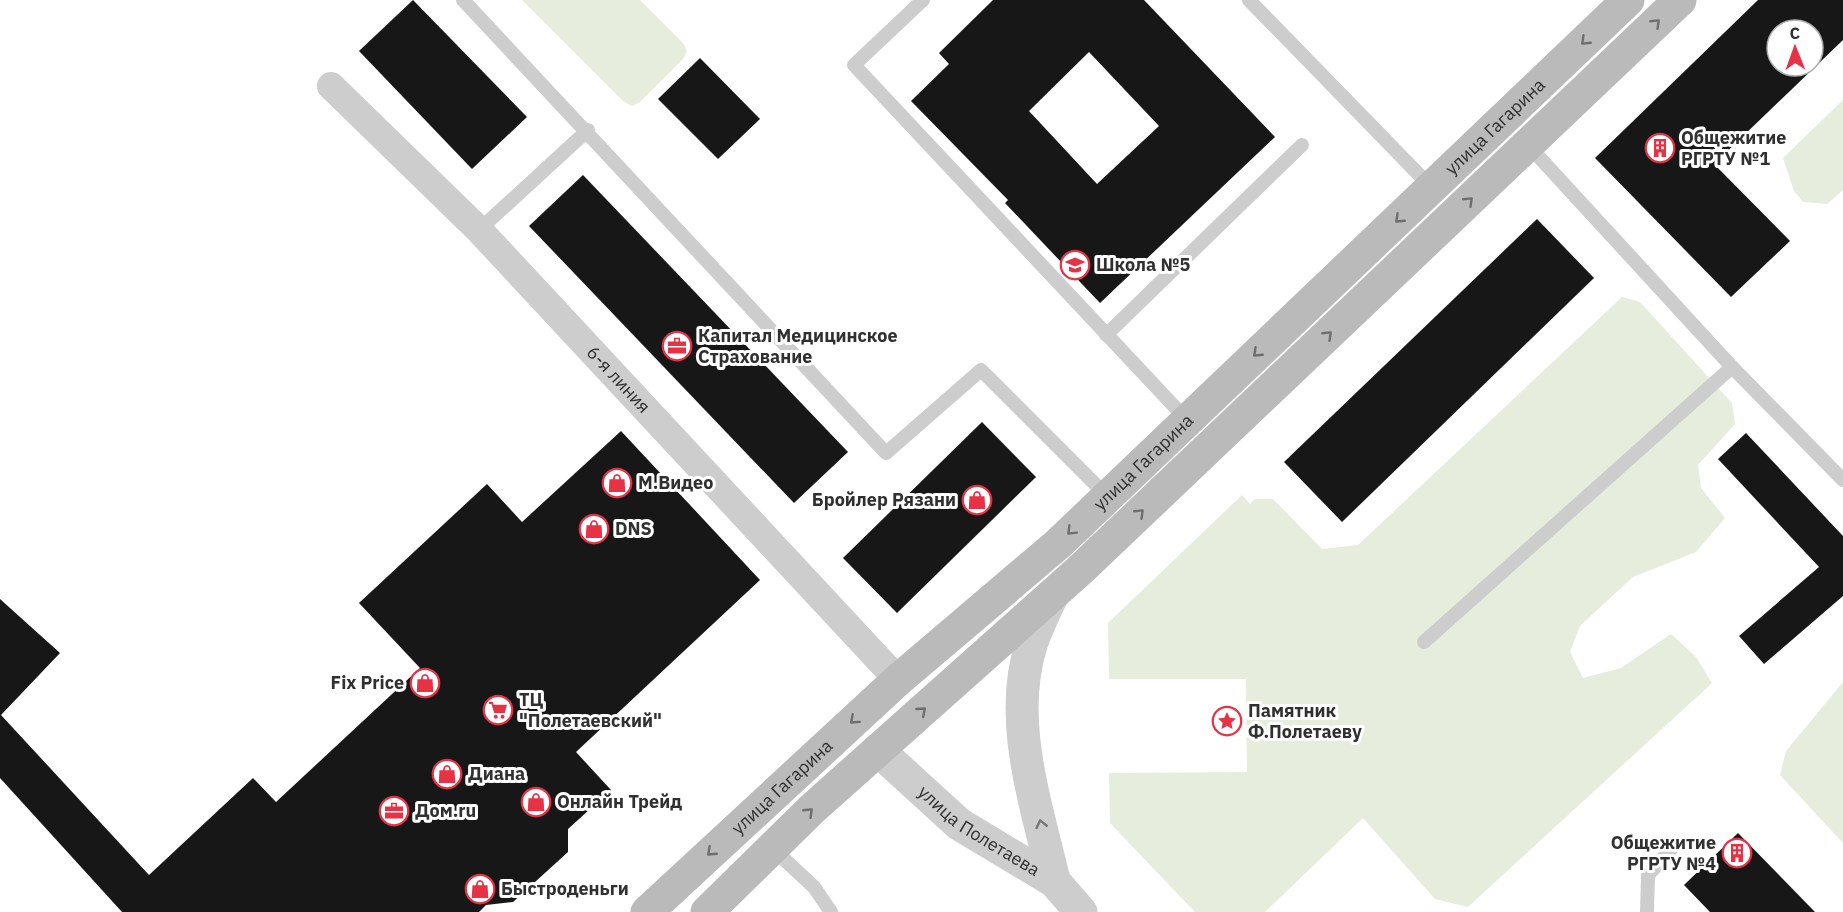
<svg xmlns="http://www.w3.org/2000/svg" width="1843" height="912" viewBox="0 0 1843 912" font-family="'IBM Plex Sans',sans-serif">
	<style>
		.green { fill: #e6eddd }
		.building { fill: #171717; fill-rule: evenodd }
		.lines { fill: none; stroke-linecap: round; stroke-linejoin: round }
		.service { stroke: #cdcdcd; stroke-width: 14 }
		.minor { stroke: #cdcdcd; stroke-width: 28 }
		.tertiary { stroke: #cdcdcd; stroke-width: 33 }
		.secondary { stroke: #bababa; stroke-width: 33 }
		.oneway { stroke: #6e6e6e }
		.oneway2 { stroke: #777 }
		.labels { text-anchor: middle; stroke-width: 6; stroke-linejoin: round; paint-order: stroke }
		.street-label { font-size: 18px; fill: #303030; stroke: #fff }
		.poi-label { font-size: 18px; font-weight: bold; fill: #303030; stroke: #fff; text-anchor: start }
	</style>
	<rect width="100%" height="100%" fill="#fff"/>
	<g class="green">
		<polygon points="522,0 640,0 683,43 687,51 683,59 640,102 632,106 623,101"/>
		<polygon points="1843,100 1843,190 1827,204 1803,202 1794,191 1783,158"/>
		<polygon points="1622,297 1640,302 1732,403 1735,424 1698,465 1701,488 1725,518 1696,552 1633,577 1580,626 1570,652 1583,678 1621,668 1671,634 1696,657 1712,683 1468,907 1435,899 1363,818 1265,912 1195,912 1110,823 1109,773 1247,772 1246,679 1109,679 1108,623 1242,495 1250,504 1255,499 1273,499 1322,549 1358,545"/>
		<polygon points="1843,682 1843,843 1780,775 1786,751"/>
	</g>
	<g class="building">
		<polygon points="413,0 527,117 472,169 359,51"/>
		<path d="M993,0H1144L1275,137L1100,303L1005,203L1008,200L911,101L949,64L939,53ZM1089,52L1159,126L1097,184L1029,111Z"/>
		<path d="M1758,0H1843V40L1714,164L1790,241L1731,297L1595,158ZM1777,30H1813V66H1777Z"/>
		<polygon points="700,58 760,119 718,159 658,99"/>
		<polygon points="583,175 848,452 794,503 529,226"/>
		<polygon points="1537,219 1594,278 1342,522 1284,462"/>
		<polygon points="982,422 1036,477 897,613 843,558"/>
		<polygon points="621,431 760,580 576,752 611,790 568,829 568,852 513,902 486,905 479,912 122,912 0,778 0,599 60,653 1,715 149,875 253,778 276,802 420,668 359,603 487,484 522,522"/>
		<polygon points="1746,433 1843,536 1843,596 1764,664 1739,636 1819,567 1718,459"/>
		<polygon points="1738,833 1815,912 1710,912 1684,885"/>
	</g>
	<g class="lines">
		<g class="service">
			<polyline points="463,0 886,453 981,370 1107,496"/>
			<polyline points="923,0 854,65 1187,420"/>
			<polyline points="1249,0 1432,188"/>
			<polyline points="1528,145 1732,367 1843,480"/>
			<polyline points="479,230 588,130"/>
			<polyline points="1106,335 1302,145"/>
			<polyline points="1424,642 1732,367"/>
			<polyline points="772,848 814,887 831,912"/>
			<polyline points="1647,912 1648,875 1672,848"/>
		</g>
		<path class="minor" id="s1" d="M331,86L479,230L898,680"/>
		<g class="tertiary">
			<path d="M1052,596C1045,611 1037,627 1032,642C1006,720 1037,805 1054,881"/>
			<path id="s2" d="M878,750L959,824L1054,881L1081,912"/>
		</g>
		<g class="secondary">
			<path id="s3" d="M647,912L898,680L1058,544L1628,0"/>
			<polyline points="707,912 812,809 1080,570 1680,0"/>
		</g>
	</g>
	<defs><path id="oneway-chevron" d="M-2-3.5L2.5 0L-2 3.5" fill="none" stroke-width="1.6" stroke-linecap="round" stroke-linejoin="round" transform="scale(1.5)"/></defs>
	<g class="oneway">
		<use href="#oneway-chevron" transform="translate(1656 23) rotate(-44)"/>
		<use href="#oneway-chevron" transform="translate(1585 41) rotate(136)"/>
		<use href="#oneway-chevron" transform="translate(1469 201) rotate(-44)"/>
		<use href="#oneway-chevron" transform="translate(1399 219) rotate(137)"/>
		<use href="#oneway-chevron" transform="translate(1328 335) rotate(-44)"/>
		<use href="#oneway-chevron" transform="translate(1257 353) rotate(137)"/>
		<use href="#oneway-chevron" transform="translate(1140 513) rotate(-44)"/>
		<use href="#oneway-chevron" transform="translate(1071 531) rotate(135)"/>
		<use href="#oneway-chevron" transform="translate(922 711) rotate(-41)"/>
		<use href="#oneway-chevron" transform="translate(854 720) rotate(138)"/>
		<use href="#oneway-chevron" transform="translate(809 812) rotate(-44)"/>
		<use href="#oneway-chevron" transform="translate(711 852) rotate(137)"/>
	</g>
	<use class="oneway2" href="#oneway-chevron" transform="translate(1041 824) rotate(-103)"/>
	<defs>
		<g id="building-ring" transform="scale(1.5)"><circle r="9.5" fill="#fff" stroke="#e73145" stroke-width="1.5"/><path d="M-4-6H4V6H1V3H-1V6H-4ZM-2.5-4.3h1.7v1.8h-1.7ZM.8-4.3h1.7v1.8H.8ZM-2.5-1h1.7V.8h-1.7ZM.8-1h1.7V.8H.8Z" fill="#e73145"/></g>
		<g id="school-ring" transform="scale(1.5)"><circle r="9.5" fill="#fff" stroke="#e73145" stroke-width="1.5"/><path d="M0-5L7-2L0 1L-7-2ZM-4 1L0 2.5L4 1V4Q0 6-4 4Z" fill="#e73145"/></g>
		<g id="office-ring" transform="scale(1.5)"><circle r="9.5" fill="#fff" stroke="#e73145" stroke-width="1.5"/><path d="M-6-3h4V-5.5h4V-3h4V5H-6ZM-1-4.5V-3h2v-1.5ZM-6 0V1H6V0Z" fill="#e73145"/></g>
		<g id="shop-ring" transform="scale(1.5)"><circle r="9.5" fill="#fff" stroke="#e73145" stroke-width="1.5"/><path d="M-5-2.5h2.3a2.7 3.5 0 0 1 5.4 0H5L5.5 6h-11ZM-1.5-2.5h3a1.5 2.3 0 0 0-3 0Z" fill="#e73145"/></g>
		<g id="supermarket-ring" transform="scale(1.5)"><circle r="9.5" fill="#fff" stroke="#e73145" stroke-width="1.5"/><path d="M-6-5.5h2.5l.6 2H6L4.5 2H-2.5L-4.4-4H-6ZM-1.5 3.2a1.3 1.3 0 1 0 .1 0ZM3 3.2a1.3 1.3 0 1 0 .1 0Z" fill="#e73145"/></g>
		<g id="sight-ring" transform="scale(1.5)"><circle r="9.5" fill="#fff" stroke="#e73145" stroke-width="1.5"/><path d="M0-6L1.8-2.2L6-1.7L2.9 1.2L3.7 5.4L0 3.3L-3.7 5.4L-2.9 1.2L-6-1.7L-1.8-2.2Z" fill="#e73145"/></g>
	</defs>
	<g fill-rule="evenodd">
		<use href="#building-ring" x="1660" y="148"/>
		<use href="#school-ring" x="1075" y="265"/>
		<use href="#office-ring" x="677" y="346"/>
		<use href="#shop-ring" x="617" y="483"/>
		<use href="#shop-ring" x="977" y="500"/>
		<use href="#shop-ring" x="594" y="529"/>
		<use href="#shop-ring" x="425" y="683"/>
		<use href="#supermarket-ring" x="498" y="710"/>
		<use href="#sight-ring" x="1227" y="721"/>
		<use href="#shop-ring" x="447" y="774"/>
		<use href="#shop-ring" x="536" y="802"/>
		<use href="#office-ring" x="394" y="811"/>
		<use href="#building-ring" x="1737" y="853"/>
		<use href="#shop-ring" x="480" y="889"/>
	</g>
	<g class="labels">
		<g class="street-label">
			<text dy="6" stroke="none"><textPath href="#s3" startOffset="1156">улица Гагарина</textPath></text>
			<text dy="6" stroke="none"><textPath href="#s1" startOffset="411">6-я линия</textPath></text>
			<text dy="6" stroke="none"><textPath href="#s3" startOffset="670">улица Гагарина</textPath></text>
			<text dy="6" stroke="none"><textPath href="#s3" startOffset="184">улица Гагарина</textPath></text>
			<text dy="6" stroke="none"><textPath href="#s2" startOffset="130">улица Полетаева</textPath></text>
		</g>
		<g class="poi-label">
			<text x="1681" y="144">Общежитие<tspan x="1681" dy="21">РГРТУ №1</tspan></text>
			<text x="1096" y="271">Школа №5</text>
			<text x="698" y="342">Капитал Медицинское<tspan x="698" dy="21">Страхование</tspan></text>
			<text x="638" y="489">М.Видео</text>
			<text x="956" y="506" text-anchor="end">Бройлер Рязани</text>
			<text x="615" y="535">DNS</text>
			<text x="404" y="689" text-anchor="end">Fix Price</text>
			<text x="519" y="706">ТЦ<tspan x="519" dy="21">"Полетаевский"</tspan></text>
			<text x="1248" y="717">Памятник<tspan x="1248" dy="21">Ф.Полетаеву</tspan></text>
			<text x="468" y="780">Диана</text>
			<text x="557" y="808">Онлайн Трейд</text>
			<text x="415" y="817">Дом.ru</text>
			<text x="1716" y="849" text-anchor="end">Общежитие<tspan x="1716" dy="21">РГРТУ №4</tspan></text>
			<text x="501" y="895">Быстроденьги</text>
		</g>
	</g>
	<g transform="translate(1795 48) rotate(359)"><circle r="28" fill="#ffffff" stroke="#acacac" stroke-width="1.5"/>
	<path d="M0-4.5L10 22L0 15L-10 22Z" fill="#e73145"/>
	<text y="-9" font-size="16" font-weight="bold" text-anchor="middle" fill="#303030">С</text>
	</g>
</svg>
